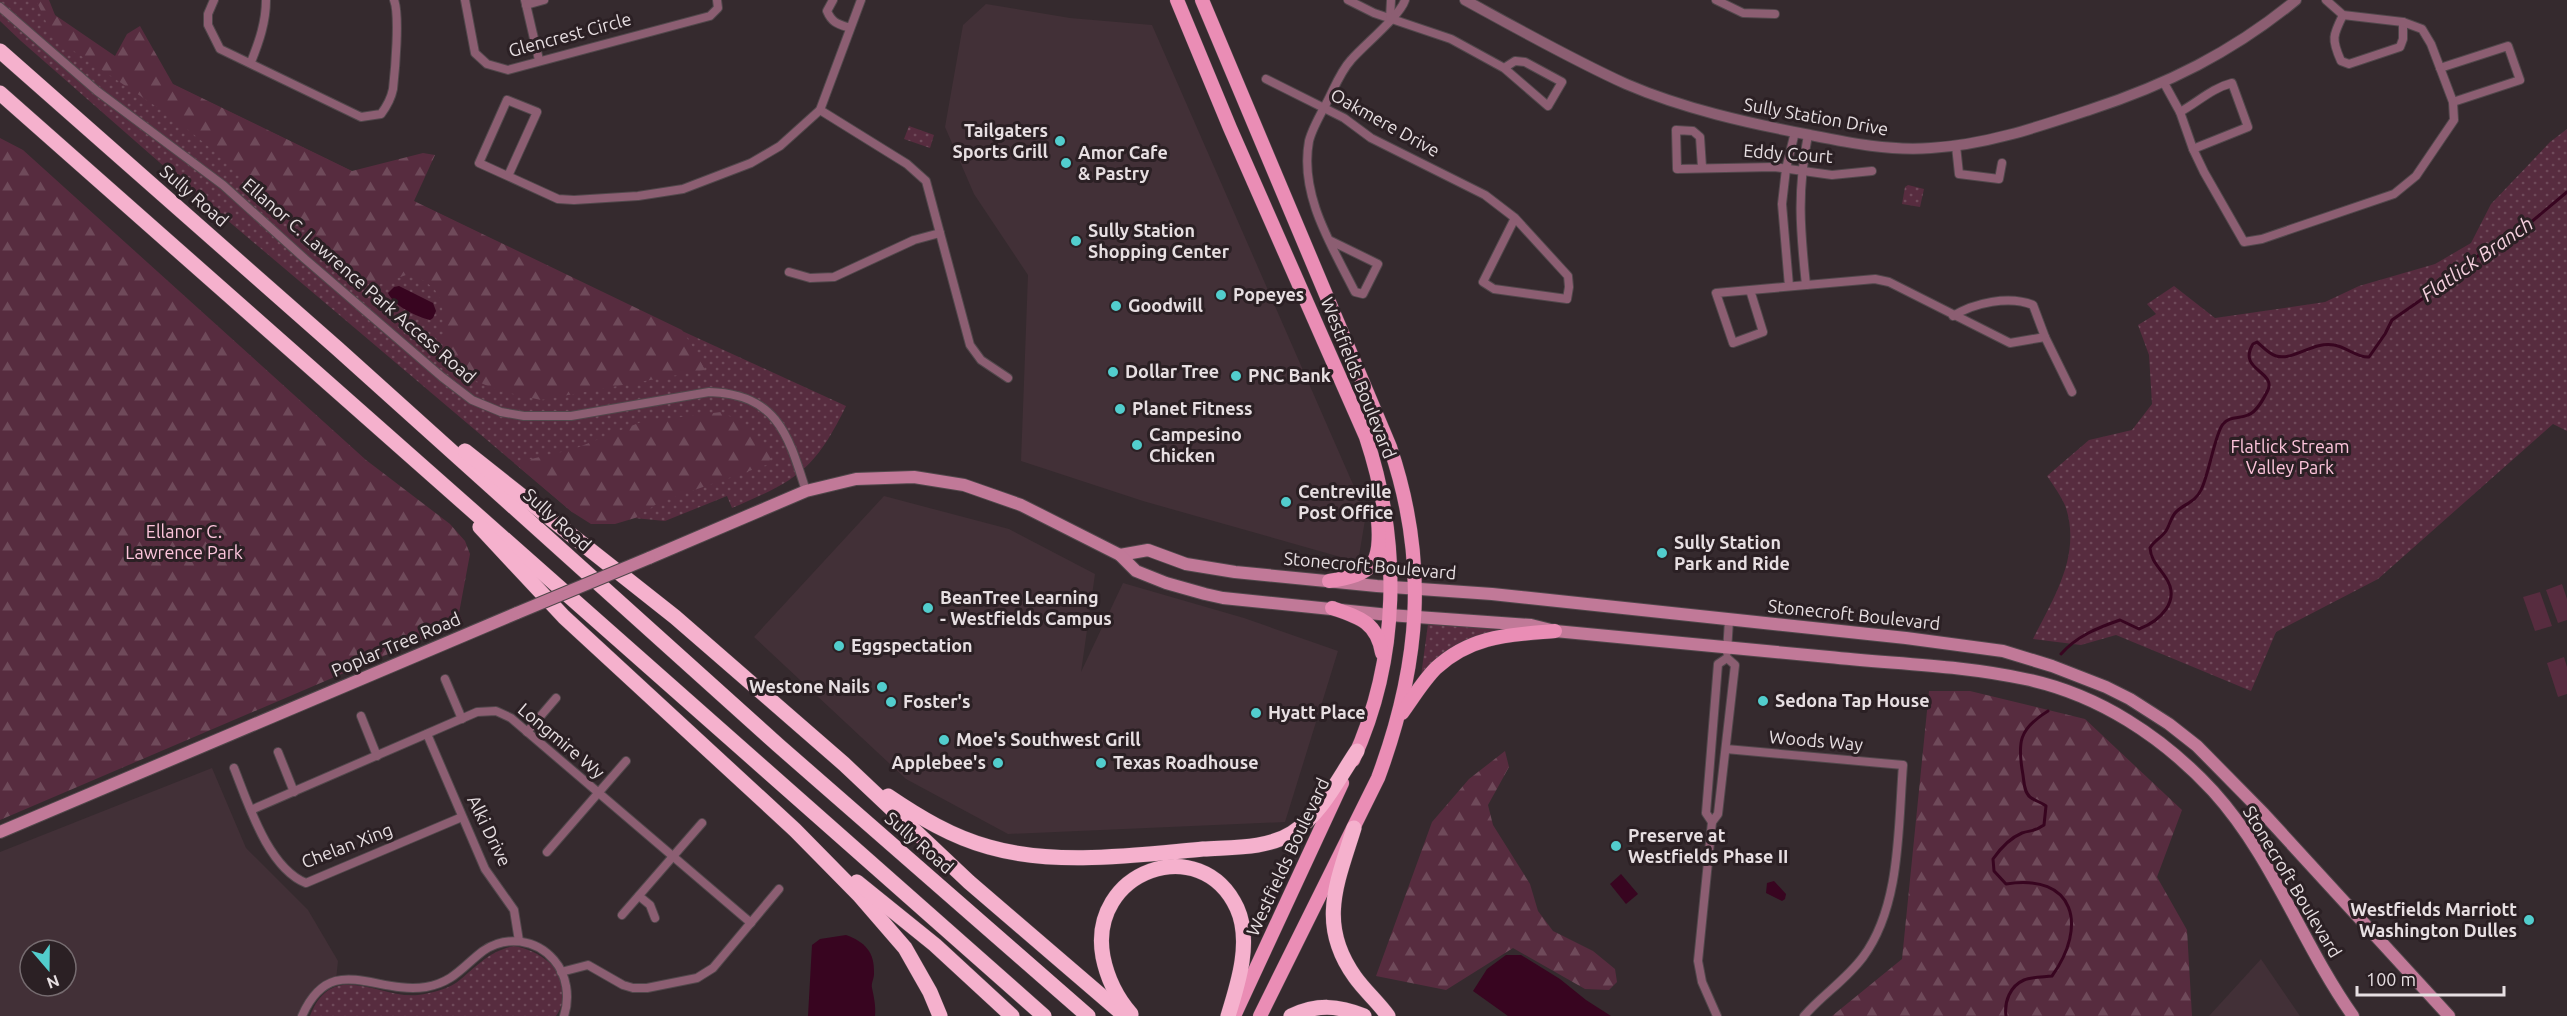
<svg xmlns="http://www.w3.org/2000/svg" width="2567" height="1016" viewBox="0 0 2567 1016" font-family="Ubuntu,sans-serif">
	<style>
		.built { fill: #423037; fill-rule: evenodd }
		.grass { fill: url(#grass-dots) }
		.forest { fill: url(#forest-firs) }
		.garden { fill: #572c3f }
		.water { fill: #380520 }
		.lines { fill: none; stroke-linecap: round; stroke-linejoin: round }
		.stream { stroke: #380520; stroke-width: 3 }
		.minor-casing { stroke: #51474b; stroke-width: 10 }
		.tertiary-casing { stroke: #51474b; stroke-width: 12 }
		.secondary-casing { stroke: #51474b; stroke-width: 14 }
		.primary-casing { stroke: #51474b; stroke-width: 15 }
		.motorway-casing { stroke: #51474b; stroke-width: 16 }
		.minor { stroke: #8c5e72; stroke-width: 8 }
		.tertiary { stroke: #8c5e72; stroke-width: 10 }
		.secondary { stroke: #c17998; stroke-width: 12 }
		.primary { stroke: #ea8db5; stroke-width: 14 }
		.motorway { stroke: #f5b1cd; stroke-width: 15 }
		.secondary-bridge-casing { stroke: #51474b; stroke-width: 14; stroke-linecap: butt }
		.secondary-bridge { stroke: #c17998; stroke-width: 12 }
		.poi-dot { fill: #52cdcd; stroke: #2b2024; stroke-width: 2 }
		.labels { text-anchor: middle; stroke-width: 6; stroke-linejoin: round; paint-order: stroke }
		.street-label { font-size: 18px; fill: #e7dfe2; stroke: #2b2024 }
		.poi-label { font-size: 18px; font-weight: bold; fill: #e7dfe2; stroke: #2b2024; text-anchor: start }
		.park-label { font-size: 18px; fill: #fdc5dc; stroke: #2b2024 }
		.water-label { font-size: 20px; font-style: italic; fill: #f5d0de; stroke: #2b2024 }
	</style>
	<defs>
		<pattern id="grass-dots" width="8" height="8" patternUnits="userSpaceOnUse" patternTransform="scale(1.5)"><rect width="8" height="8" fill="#572c3f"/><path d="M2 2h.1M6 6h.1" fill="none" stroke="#6f4a5a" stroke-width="1.8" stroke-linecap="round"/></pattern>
		<pattern id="forest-firs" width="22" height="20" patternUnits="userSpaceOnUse" patternTransform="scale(1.5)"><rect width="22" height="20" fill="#572c3f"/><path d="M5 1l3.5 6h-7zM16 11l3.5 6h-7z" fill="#6f4a5a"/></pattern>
	</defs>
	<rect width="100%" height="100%" fill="#352a2e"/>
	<g class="built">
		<polygon points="986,4 1070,18 1152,25 1366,514 1358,562 1143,501 1021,461 1028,275 974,194 945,127 963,25"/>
		<polygon points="884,496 1009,529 1095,574 1081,672 1123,583 1244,618 1338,651 1285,822 1008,834 906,779 754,637"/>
		<path d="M212,768L246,848L308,910L338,961L336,980L306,1009L305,1016H0V852ZM30,950H66V986H30Z"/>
		<polygon points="2261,959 2300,1016 2209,1016"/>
	</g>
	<g class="grass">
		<path d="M0,0H48L61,30L656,319L846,406C815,470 796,481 732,508L727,496L665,521L572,512L167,169L21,41L0,21Z"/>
		<polygon points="909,126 934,135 930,148 904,139"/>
		<path d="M2567,129V431L2553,424L2378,579L2276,632L2251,691L2116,635L2081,645L2033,639C2054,597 2081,556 2066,508C2062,497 2053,485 2047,476L2089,440L2132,430L2152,404L2149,355L2138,325L2156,314L2147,304L2174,286L2215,318L2325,302L2359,286L2435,264L2471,243L2491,204L2550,142Z"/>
		<polygon points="1908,185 1924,189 1920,207 1902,204 1905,187"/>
		<path d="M1428,624L1500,630C1463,640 1450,651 1421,676Z"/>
		<path d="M514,946C548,952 580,982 556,1016H310C332,958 379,999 418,995C432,993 450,989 461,979C479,964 490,951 514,946Z"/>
	</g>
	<g class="forest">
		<polygon points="36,0 49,0 55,15 115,56 127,34 140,26 173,84 352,171 423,153 435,155 414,201 682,330 698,355 705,370 541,400 500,391 471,379 456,361 446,346 443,328 442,302 435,290 425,281 406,275 372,287 263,191 176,120 53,37"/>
		<polygon points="0,138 23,150 366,460 450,524 465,541 470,554 459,613 463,622 0,820"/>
		<path d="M721,412C743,422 756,433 771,453L769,464L660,502L635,518L615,524H591L572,512L514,463L574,449L641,422Z"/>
		<polygon points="1929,691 1970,691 2085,719 2182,810 2157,877 2187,930 2192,1016 1832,1016 1902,959"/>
		<polygon points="1505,751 1509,767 1488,805 1493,825 1530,884 1538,911 1553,931 1593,951 1615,969 1617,982 1609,990 1585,989 1513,948 1446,990 1376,976 1432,822 1469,779"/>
	</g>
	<g class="garden">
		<polygon points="2562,584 2567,599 2567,620 2558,623 2546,590"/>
		<polygon points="2540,592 2552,626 2535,631 2523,597"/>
		<polygon points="2564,657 2567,667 2567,694 2558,697 2547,663"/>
	</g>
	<g class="water">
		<path d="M399,286L433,303L436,311L433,318L430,320C417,317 394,306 388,293L394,287Z"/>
		<polygon points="1621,874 1638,894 1626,904 1610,884"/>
		<polygon points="1774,881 1786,894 1785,899 1782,901 1766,893 1767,883"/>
		<path d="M846,935C865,942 875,952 874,974C874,979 871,983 872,988C874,997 876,1007 875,1016H808L812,945L820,939Z"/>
		<polygon points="1506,955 1521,955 1560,979 1586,1000 1611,1016 1508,1016 1473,991 1487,969"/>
	</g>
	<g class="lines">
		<g class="stream">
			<path d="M2061,654C2077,636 2097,628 2120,620L2139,629C2160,621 2181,601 2166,578C2159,567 2151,561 2150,548C2154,541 2161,538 2166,531C2170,525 2171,516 2177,511C2185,504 2196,501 2201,490C2209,475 2215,433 2223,424C2230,416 2239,419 2248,415C2257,412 2264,398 2268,390C2276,371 2237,370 2253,344L2257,342C2262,346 2269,354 2276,356C2294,361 2313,341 2334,345C2347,347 2357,358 2369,357L2385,334L2392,320L2438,288L2458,268L2524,228L2567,192"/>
			<path d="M2006,1016C2004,1002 2010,986 2024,980C2031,977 2044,977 2052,976C2088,926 2075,873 2006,884L1994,871L1993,859C2000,849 2010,838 2022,833C2031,830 2034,832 2044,825L2046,806C2041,802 2035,801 2030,797C2024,792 2024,782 2023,775C2017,742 2019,729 2048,711"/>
		</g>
		<g class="minor-casing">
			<g id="minor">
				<path d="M214,0L208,14V25L220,49L361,117L381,114C387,106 391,99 393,89C395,71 400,15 394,0"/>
				<polyline points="465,0 475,53 487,64 508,70 710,16 718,8 717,0"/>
				<polyline points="525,0 539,60"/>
				<path d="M833,0L827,11C832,23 838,24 850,28"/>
				<polyline points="1348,0 1374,13 1451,39 1504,68 1548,106 1562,82 1525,62 1515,61 1504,68"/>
				<polyline points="1716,0 1743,13 1775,14"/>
				<polyline points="526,5 544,0"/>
				<path d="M0,7L97,91L223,185L305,259L442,377L472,400L501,412L524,416H571L709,392C777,394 788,434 806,491"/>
				<path d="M2343,15C2333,35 2331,39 2341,61L2349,64L2400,47L2403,39V22"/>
				<polyline points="1390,19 1391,0"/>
				<path d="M251,62C259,42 266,22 266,0"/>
				<polyline points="2440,68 2508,46 2520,80 2453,102"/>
				<polyline points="1266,79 1344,118 1371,138 1485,195 1515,218 1568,276 1569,287 1567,299 1494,289 1483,282 1515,218"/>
				<polyline points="2164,83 2180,112 2193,149 2204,172 2244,242 2262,239 2394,194 2416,176 2454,120 2453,102 2431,44 2422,29 2403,22 2343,15 2326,0"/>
				<polyline points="820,110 907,164 926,181 970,345 981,360 1008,378"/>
				<path d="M2180,112C2198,102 2212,88 2232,83L2248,127L2193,149"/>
				<polyline points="1956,146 1959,174 1999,179 2002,163"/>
				<polyline points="1702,167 1700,137 1693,131 1676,130 1677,169 1774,167 1832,175 1872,171"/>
				<polyline points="508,176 537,112 507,100 479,163 558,199 574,200 638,196 683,189 751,163 780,146 820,110 861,0"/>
				<path d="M1329,240L1378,264L1363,294L1355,292C1332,246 1299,195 1309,141C1312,129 1320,115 1326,104C1334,89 1340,72 1351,60C1364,45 1400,16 1405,0"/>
				<polyline points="789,272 810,278 834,277 914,240 940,233"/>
				<path d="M1806,285C1800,228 1797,191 1808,135"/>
				<polyline points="1789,286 1782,204 1786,169 1795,132"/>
				<polyline points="1750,290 1763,332 1733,343 1716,293 1875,279 1889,282 2010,343 2045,337 2072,392"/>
				<path d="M1953,316C1974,303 2009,295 2033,305L2045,337"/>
				<polyline points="1727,652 1729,620"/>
				<polyline points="445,679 462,719"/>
				<polyline points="361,716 377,756"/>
				<polyline points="527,732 556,698"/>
				<polyline points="427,734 485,869 514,910 519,941"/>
				<path d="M1726,749L1903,765C1898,827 1901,906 1863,957C1846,980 1822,995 1804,1016"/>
				<polyline points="278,752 294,792"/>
				<path d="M234,768C248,803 268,868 306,883L462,817"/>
				<polyline points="251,810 477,712 496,711 511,718 751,923"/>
				<polyline points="1712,822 1706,813 1718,664 1727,658"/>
				<polyline points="547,852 626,761"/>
				<polyline points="639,896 650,905 655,918"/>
				<polyline points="622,915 702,823"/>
				<polyline points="561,972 588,965 623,985 633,988 647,988 697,978 713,968 779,889"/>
				<path d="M302,1016C331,950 375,995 426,987C454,982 463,966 483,951C506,935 536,939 554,960C567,975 570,997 564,1016"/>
				<polyline points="1717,1016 1702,982 1698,961 1712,822 1718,814 1735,665 1727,658"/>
			</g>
		</g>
		<g class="tertiary-casing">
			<path id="tertiary" d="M1465,0C1518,29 1571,59 1626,84C1684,109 1748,123 1810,135C1850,143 1889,151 1931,148C1985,145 2038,127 2089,110C2166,85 2233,52 2296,0"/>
		</g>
		<g class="secondary-casing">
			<g id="secondary">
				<polyline points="1120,555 1148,550 1186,564 1235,572 1377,586 1492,594 1906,638 2003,651 2052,666 2106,687 2130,699 2169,724 2197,746 2264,814 2449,1016"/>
				<path d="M649,558L806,491L856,479L914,477L964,485L1021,505L1120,555L1136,571L1166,583L1205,594L1223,598L1389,615L1531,625L1555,631C1646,640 1737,649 1829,657C1894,664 1961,665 2025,679C2098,694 2163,737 2213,791C2273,857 2302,944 2353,1016"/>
				<polyline points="0,832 517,613"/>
			</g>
		</g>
		<g class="primary-casing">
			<g id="primary">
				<path d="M1177,0L1230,128L1366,437C1401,542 1400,658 1353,760"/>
				<path d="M1202,0L1390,447C1429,562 1420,665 1378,778L1260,1016"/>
				<path d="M1329,581C1373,575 1382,564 1378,520"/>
				<path d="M1332,608C1359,617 1377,622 1382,653"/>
				<path d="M1402,713C1413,698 1423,681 1436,668C1472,635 1510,635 1555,631"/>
				<polyline points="1234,1016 1342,783"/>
			</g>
		</g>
		<g class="motorway-casing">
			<g id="motorway">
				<polyline points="0,51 338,349 778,745 1088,1016"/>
				<polyline points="0,93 1044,1016"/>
				<polyline points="465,451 675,617 844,764 969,882 1125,1016"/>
				<polyline points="480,527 564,617 795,830 860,896 905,948 930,992 940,1016"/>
				<path d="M888,796C919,817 952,837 989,847C1055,866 1136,855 1203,849C1231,847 1267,849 1292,833C1321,815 1338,779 1357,751"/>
				<path d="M1354,828C1337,883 1317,924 1355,977C1365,991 1378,1002 1388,1016"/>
				<polyline points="857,882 935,945 1012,1016"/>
				<path d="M1131,1014C1117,998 1107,977 1103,957C1087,871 1201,830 1237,908C1252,941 1238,984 1228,1016"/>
				<path d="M1291,1016C1317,1004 1338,1005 1364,1016"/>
			</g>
		</g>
		<use href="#minor" class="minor"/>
		<use href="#tertiary" class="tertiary"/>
		<use href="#secondary" class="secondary"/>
		<use href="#primary" class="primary"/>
		<use href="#motorway" class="motorway"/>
		<g class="secondary-bridge-casing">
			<polyline id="secondary-bridge" points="517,613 649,558"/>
		</g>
		<use href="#secondary-bridge" class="secondary-bridge"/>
	</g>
	<g class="poi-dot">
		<circle cx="1060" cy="141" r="6"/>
		<circle cx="1066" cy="163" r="6"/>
		<circle cx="1076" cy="241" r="6"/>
		<circle cx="1221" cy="295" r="6"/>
		<circle cx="1116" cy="306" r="6"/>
		<circle cx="1113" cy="372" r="6"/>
		<circle cx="1236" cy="376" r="6"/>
		<circle cx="1120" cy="409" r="6"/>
		<circle cx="1137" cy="445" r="6"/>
		<circle cx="1286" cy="502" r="6"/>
		<circle cx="1662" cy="553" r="6"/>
		<circle cx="928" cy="608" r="6"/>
		<circle cx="839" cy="646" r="6"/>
		<circle cx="882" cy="687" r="6"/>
		<circle cx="1763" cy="701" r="6"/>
		<circle cx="891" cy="702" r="6"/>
		<circle cx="1256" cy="713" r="6"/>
		<circle cx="944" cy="740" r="6"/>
		<circle cx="998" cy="763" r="6"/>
		<circle cx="1101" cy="763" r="6"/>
		<circle cx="1616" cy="846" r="6"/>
		<circle cx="2529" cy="920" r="6"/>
	</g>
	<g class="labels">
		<g class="street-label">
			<text transform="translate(570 35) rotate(-15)" y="6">Glencrest Circle</text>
			<text transform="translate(1816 117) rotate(10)" y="6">Sully Station Drive</text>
			<text transform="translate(1385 123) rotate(29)" y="6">Oakmere Drive</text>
			<text transform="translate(1788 154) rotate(4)" y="6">Eddy Court</text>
			<text transform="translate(194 196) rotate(41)" y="6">Sully Road</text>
			<text transform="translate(359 281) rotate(41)" y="6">Ellanor C. Lawrence Park Access Road</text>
			<text transform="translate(1358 378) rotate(68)" y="6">Westfields Boulevard</text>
			<text transform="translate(557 520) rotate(42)" y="6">Sully Road</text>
			<text transform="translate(1370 566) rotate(5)" y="6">Stonecroft Boulevard</text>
			<text transform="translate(1854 615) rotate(6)" y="6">Stonecroft Boulevard</text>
			<text transform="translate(396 645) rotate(-23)" y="6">Poplar Tree Road</text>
			<text transform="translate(561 741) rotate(40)" y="6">Longmire Wy</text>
			<text transform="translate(1816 741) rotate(5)" y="6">Woods Way</text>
			<text transform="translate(489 831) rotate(64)" y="6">Alki Drive</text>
			<text transform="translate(919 843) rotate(41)" y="6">Sully Road</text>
			<text transform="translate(347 846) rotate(-21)" y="6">Chelan Xing</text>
			<text transform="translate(1288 857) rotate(-65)" y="6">Westfields Boulevard</text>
			<text transform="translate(2292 882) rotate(59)" y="6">Stonecroft Boulevard</text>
		</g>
		<g class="poi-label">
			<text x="1048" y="137" text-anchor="end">Tailgaters<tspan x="1048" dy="21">Sports Grill</tspan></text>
			<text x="1078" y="159">Amor Cafe<tspan x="1078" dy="21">&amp; Pastry</tspan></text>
			<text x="1088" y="237">Sully Station<tspan x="1088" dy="21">Shopping Center</tspan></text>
			<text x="1233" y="301">Popeyes</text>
			<text x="1128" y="312">Goodwill</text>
			<text x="1125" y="378">Dollar Tree</text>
			<text x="1248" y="382">PNC Bank</text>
			<text x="1132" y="415">Planet Fitness</text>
			<text x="1149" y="441">Campesino<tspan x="1149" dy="21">Chicken</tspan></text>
			<text x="1298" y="498">Centreville<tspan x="1298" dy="21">Post Office</tspan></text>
			<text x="1674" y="549">Sully Station<tspan x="1674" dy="21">Park and Ride</tspan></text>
			<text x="940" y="604">BeanTree Learning<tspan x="940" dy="21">- Westfields Campus</tspan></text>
			<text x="851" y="652">Eggspectation</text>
			<text x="870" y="693" text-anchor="end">Westone Nails</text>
			<text x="1775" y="707">Sedona Tap House</text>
			<text x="903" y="708">Foster's</text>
			<text x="1268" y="719">Hyatt Place</text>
			<text x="956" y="746">Moe's Southwest Grill</text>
			<text x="986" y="769" text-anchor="end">Applebee's</text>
			<text x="1113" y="769">Texas Roadhouse</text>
			<text x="1628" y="842">Preserve at<tspan x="1628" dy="21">Westfields Phase II</tspan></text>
			<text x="2517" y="916" text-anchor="end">Westfields Marriott<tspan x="2517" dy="21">Washington Dulles</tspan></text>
		</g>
		<g class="park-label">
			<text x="2290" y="453">Flatlick Stream<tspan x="2290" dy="21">Valley Park</tspan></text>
			<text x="184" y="538">Ellanor C.<tspan x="184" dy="21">Lawrence Park</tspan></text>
		</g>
		<g class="water-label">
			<text transform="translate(2477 259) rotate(-35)" y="7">Flatlick Branch</text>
		</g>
	</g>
	<g transform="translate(48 968) rotate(160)"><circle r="28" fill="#2b2024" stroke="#766c70" stroke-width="1.5"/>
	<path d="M0-4.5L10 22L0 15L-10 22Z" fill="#52cdcd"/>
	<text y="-9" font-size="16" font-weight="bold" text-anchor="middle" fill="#e7dfe2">N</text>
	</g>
	<path d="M2357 986v9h147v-9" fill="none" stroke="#e7dfe2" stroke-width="3"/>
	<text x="2366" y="986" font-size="18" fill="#e7dfe2" stroke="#2b2024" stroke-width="4.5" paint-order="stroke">100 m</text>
</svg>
